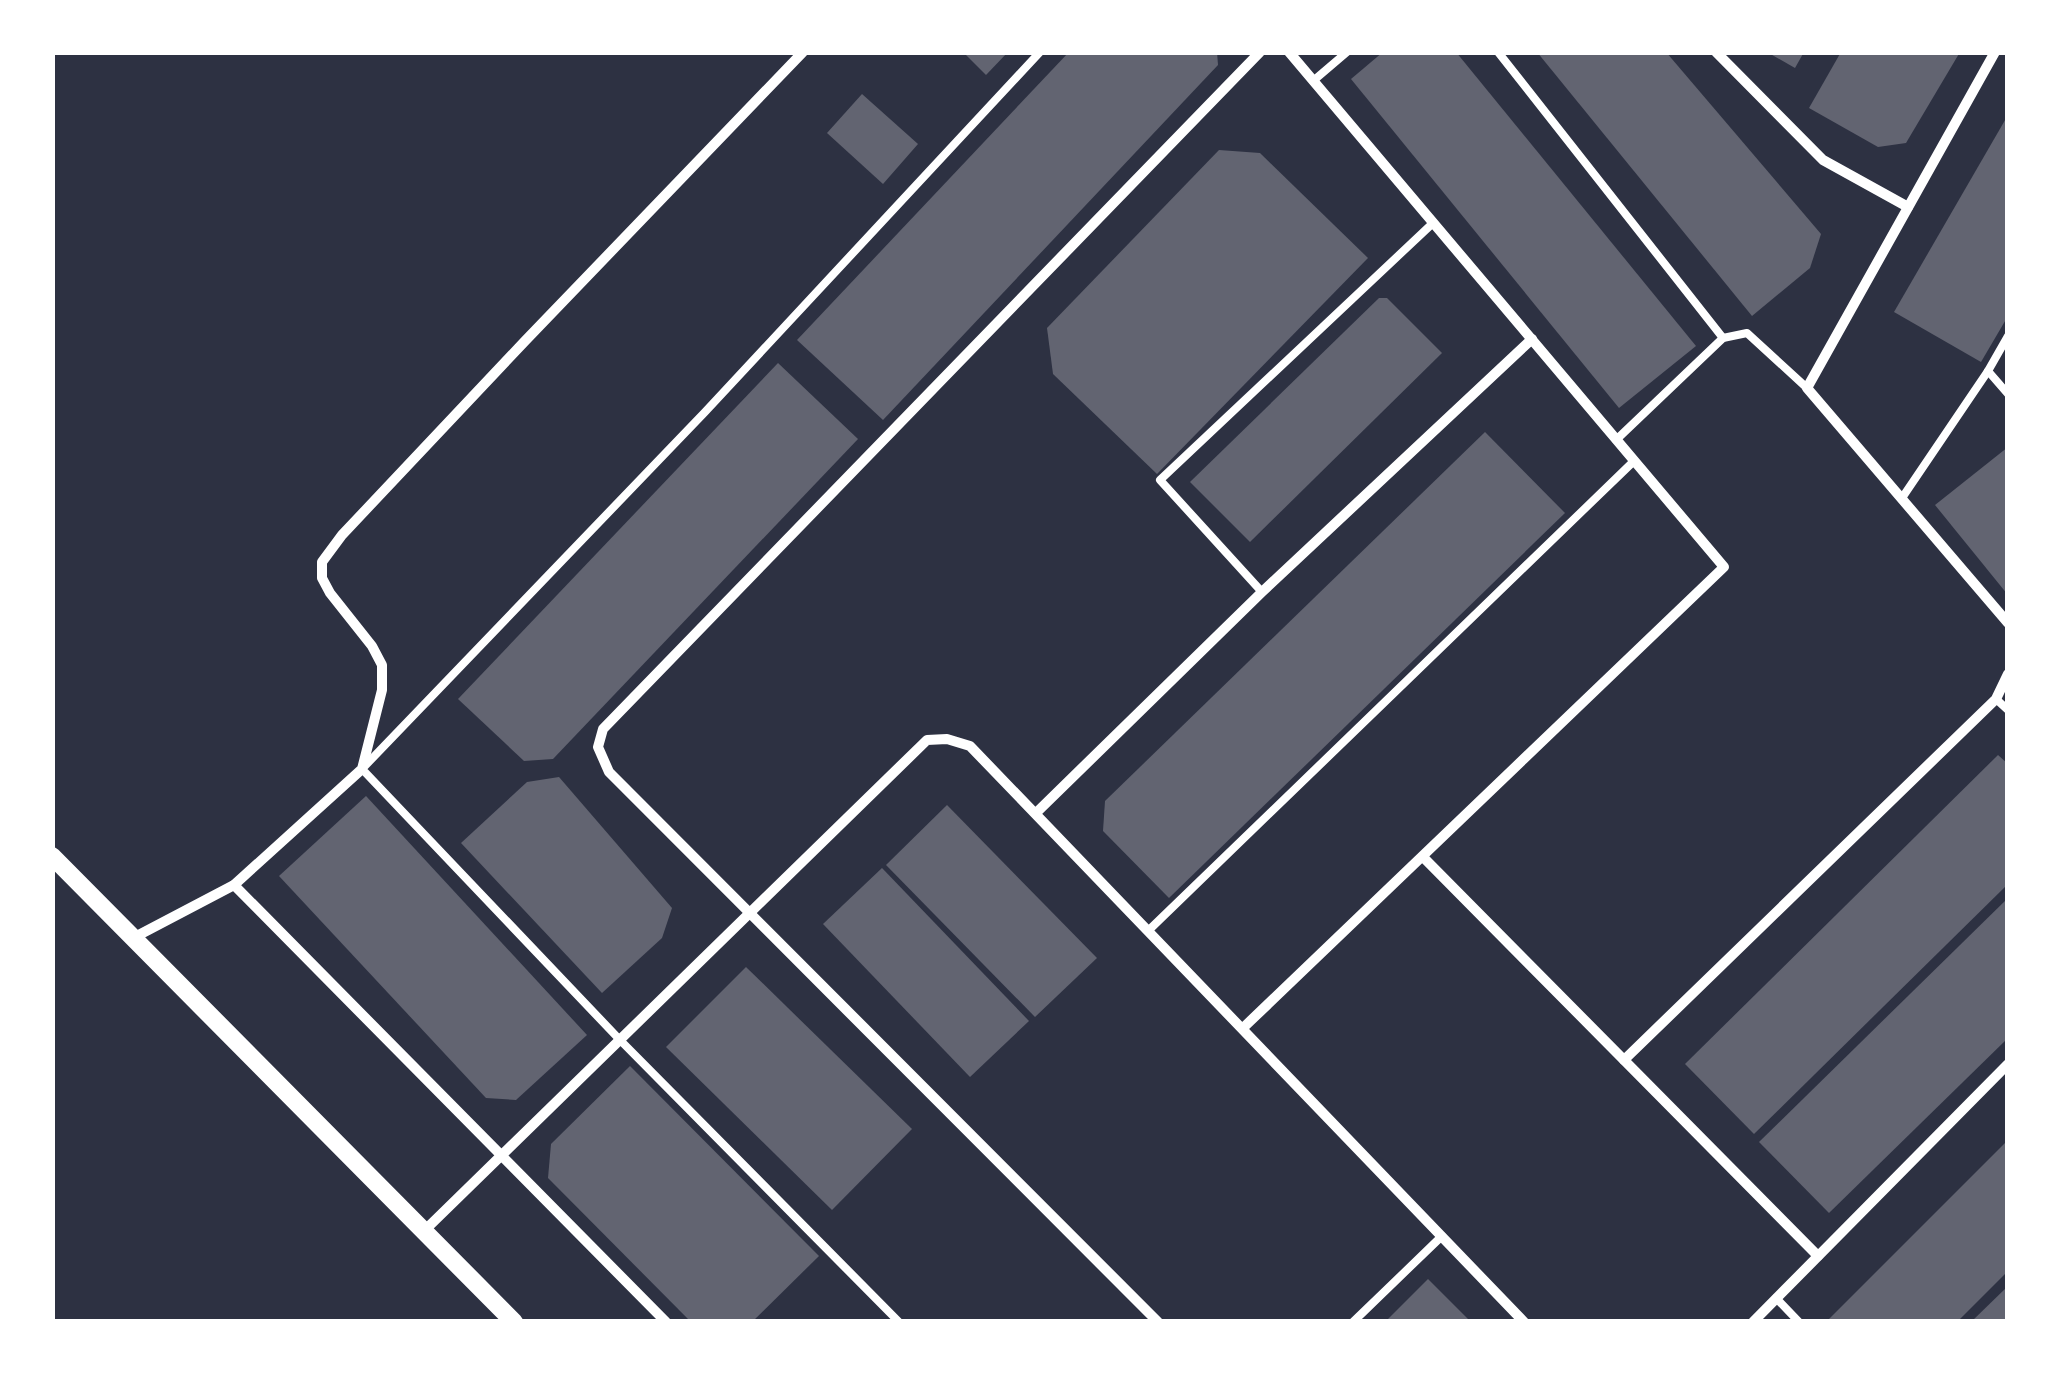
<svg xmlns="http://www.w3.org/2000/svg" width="2060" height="1374" viewBox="0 0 2060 1374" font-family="'IBM Plex Sans',sans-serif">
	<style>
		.building { fill: #626471 }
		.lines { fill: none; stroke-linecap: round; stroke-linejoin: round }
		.service { stroke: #fff; stroke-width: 8 }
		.minor { stroke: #fff; stroke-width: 10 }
		.tertiary { stroke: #fff; stroke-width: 18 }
	</style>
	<rect width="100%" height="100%" fill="#2d3142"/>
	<g class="building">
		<polygon points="963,52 1008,52 986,75"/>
		<polygon points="1069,52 1217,52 1218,65 883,420 797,340"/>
		<polygon points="1383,52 1456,52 1696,346 1619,408 1351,79"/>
		<polygon points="1537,52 1666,52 1821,234 1810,268 1752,316"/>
		<polygon points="1767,52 1804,52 1795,68"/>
		<polygon points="1841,52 1960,52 1906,143 1878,147 1809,108"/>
		<polygon points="862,94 918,144 883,184 827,133"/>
		<polygon points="2008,115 2008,316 1981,362 1894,312"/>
		<polygon points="1219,150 1260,153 1368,258 1157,474 1053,374 1047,328"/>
		<polygon points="1379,298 1387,298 1442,353 1250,542 1190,482"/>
		<polygon points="778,363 858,439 553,759 524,761 458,699"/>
		<polygon points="1485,432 1565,513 1169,898 1103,831 1105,801"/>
		<polygon points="2008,447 2008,595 1935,505"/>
		<polygon points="1998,755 2008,764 2008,884 1754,1134 1685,1064"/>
		<polygon points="559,777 672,908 662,938 602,993 461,843 527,782"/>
		<polygon points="366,796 587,1035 516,1100 486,1098 279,876"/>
		<polygon points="947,805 1097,958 1035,1017 886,865"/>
		<polygon points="882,868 1029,1021 970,1077 823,924"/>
		<polygon points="2008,898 2008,1038 1829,1213 1759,1142"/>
		<polygon points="746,967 912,1129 832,1210 666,1047"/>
		<polygon points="630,1066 819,1256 752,1322 691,1322 548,1178 551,1144"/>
		<polygon points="2008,1140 2008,1271 1957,1322 1826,1322"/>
		<polygon points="1428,1279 1471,1322 1385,1322"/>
		<polygon points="2008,1286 2008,1322 1971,1322"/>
	</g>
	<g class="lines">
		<g class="service">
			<polyline points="1498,52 1723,338"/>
			<polyline points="1313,81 1347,52"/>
			<polyline points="1988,371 2008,394"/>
			<polyline points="1616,440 1723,338 1747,333 1807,388"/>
			<polyline points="1902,498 1988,371 2008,336"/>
			<polyline points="1262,592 1160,480 1433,223"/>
			<polyline points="1996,699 2008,710"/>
			<polyline points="1149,930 1634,461"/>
			<polyline points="1776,1298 1799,1322"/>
			<polyline points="899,1322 620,1040 362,769 705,412 1040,52"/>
			<polyline points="1353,1322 1442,1236"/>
		</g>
		<g class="minor">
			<polyline points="1716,52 1823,160 1908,207"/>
			<polyline points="1995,52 1807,388 2008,623"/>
			<polyline points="1036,813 1262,592 1532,339"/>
			<polyline points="1423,857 1818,1256"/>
			<polyline points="234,885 666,1322"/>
			<polyline points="133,938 234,885 362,769 382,690 382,665 372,646 330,593 322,578 322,562 342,535 525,341 803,52"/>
			<polyline points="1243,1028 1724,567 1289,52"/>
			<polyline points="1624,1060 1996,699 2008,674"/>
			<polyline points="424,1231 927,740 947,739 970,746 1524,1322"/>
			<polyline points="1158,1322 609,772 598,747 603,729 1260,52"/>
			<polyline points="1753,1322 2008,1064"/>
		</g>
		<polyline class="tertiary" points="52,856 514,1322"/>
	</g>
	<rect width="2060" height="1374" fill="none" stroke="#ffffff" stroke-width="110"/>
</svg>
